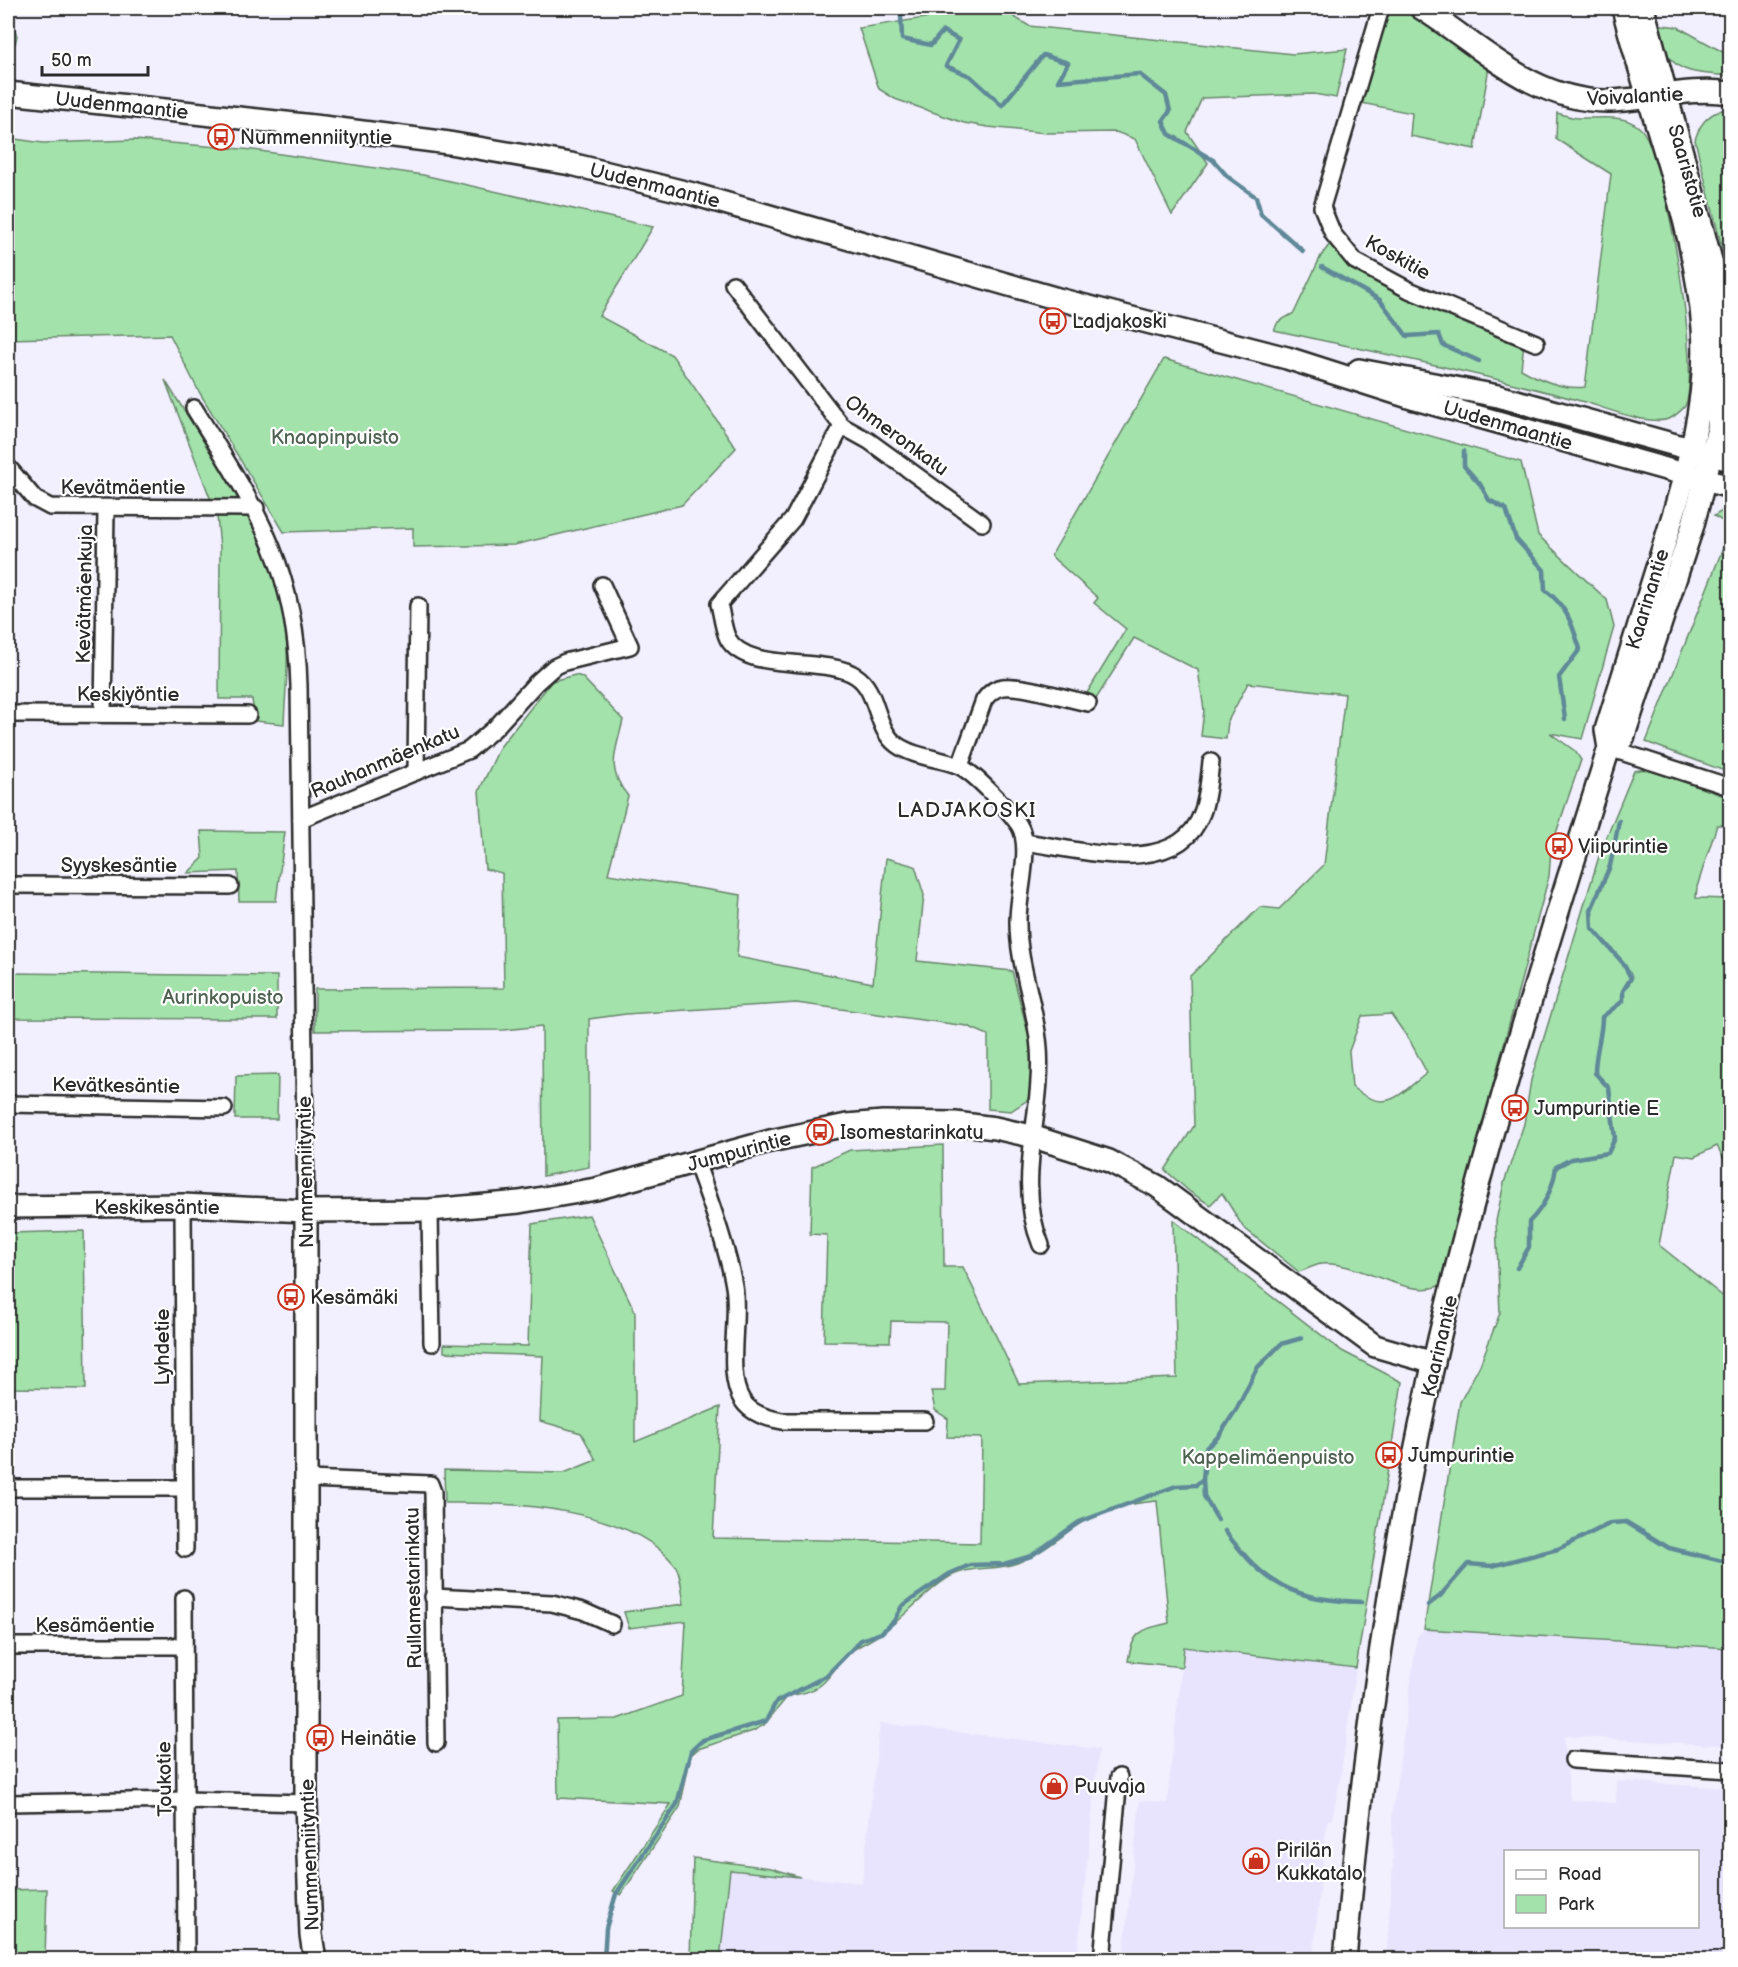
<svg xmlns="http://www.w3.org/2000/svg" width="1738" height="1967" viewBox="0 0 1738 1967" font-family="'Balsamiq Sans',sans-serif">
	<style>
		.built { fill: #e8e4fe; fill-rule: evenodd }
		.green { fill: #a3e2ab; stroke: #67866b; stroke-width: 1.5; fill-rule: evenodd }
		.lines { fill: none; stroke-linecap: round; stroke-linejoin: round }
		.stream { stroke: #5e8998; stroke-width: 4.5 }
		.street-casing { stroke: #2b2b2b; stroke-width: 20 }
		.secondary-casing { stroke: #2b2b2b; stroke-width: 26 }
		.street { stroke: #fff; stroke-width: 15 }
		.secondary { stroke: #fff; stroke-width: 21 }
		.labels { text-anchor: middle; stroke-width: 4.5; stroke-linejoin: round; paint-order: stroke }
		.street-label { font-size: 20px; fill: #2b2b2b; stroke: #fff }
		.poi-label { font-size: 20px; fill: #2b2b2b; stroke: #fff; text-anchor: start }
		.park-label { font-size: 20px; fill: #4f6251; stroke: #fff }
		.neighbourhood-label { font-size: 21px; letter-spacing: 1.5px; fill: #2b2b2b; stroke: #fff }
	</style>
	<rect width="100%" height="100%" fill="#f2effe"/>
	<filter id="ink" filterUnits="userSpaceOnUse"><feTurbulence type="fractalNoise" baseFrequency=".0167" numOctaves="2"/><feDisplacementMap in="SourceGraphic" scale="12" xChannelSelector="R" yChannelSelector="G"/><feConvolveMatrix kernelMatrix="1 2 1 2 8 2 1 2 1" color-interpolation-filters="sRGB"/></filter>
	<g filter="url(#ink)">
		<g class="built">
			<path d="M1424,1629L1730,1648V1746L1564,1736L1570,1800L1616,1803L1617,1781L1730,1788V1959L1386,1960L1393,1867L1392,1817L1417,1637ZM1506,1852H1698V1926H1506Z"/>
			<polygon points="1184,1647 1356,1668 1340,1781 1332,1819 1327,1821 1313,1959 1123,1960 1140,1800 1167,1803"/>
			<polygon points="880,1723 1099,1749 1077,1959 720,1960 730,1870 862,1883"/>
		</g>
		<g class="green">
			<polygon points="8,8 17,36 15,44 8,44"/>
			<polygon points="990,8 1014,8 1011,15 1029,26 1293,54 1347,49 1336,98 1314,94 1202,98 1187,132 1208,163 1172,215 1135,139 1116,132 1047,133 988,127 964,123 895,99 879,89 859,28"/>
			<path d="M1387,8C1420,8 1463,48 1489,67L1475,149L1410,136L1412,113L1356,102Z"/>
			<path d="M1654,24L1678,27L1730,56V76C1681,71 1671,74 1654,24Z"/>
			<path d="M1730,108V425L1728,272L1695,140C1700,121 1711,111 1730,108Z"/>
			<path d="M1557,113C1564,115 1572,118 1579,118C1599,119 1623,113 1640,128C1665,149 1702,375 1685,406C1683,409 1675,416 1671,418C1653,427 1607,409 1588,403C1484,374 1379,353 1274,330L1278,322L1294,313L1321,256L1332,241L1524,343L1521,369C1540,380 1563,390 1585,387L1611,174L1556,139Z"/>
			<polygon points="8,138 43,143 135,140 253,150 423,175 653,227 599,316 672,355 736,448 682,505 514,545 413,547 413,528 284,532 198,390 170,335 8,339"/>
			<path d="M1164,359L1521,462L1538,535L1607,600L1614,627L1582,739L1550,733L1575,751L1581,760L1551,848L1549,876L1439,1286C1406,1299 1357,1260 1321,1264C1314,1265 1306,1270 1299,1272L1243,1227L1222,1193L1210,1205L1190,1192L1165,1170L1194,1126L1190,976L1260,907L1279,909L1324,865L1345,694L1248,683L1228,721L1226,739L1201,736L1204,710L1198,670L1134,638L1096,699L1087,693L1126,629L1094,603L1098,598L1051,556ZM1391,1014L1410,1041L1427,1073C1397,1096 1387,1115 1352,1087L1349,1051L1362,1016Z"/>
			<path d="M165,380C213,459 272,534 285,628C290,658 285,693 284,724L255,721L252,699H219L220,548L217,516Z"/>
			<polygon points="1730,506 1730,526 1714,516"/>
			<polygon points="1727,538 1730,539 1730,773 1646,742"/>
			<path d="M575,675L582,677L623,720C616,752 605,768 628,796L608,874L741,895L737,957L873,983L886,858L915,866L924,895L917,961L1012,971L1033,1052L1029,1099L1011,1111L988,1109V1035L967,1026L796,1003L626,1014L589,1019V1167L543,1176L542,1026L504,1030L315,1031V989L504,988L502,873L485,869L479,791L500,747L552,681Z"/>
			<polygon points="1646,769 1730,798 1730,825 1717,825 1697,887 1696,898 1730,899 1730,1171 1717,1146 1694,1157 1676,1154 1659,1245 1730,1302 1730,1648 1424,1629 1460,1402 1480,1365 1500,1313 1496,1221 1504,1183 1524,1124 1531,1080 1600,853 1634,771"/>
			<polygon points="201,831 285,832 276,901 239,901 238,871 188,873 203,858"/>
			<polygon points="8,973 277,976 277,1019 8,1018"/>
			<polygon points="278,1075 277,1119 235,1119 236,1076"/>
			<path d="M943,1145L944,1267H963L1019,1384L1177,1378L1173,1220L1342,1351L1402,1382L1356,1668L1184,1647L1182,1667L1128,1661C1133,1630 1141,1630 1169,1623L1157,1501C1129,1503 1098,1511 1075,1527C1056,1540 1039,1555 1017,1563C993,1572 969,1564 946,1579C923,1594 906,1616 883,1632C873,1640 862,1643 852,1651C824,1675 832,1690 788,1696L764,1725L753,1731L698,1749L691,1755L680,1807L621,1895L613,1891L671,1804L558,1798L557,1720L617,1719L682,1696L686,1621L629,1628L624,1612L684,1604C682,1593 681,1572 674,1564C629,1508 512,1502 445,1503L444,1470L564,1473L596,1460L581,1433L540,1421L543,1356L444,1352V1344L528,1346L532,1224L589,1215L635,1312V1442L720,1407L713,1538L980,1543L982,1438L947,1437L948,1419L935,1410L931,1391H945L947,1322L891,1321L890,1342L824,1341L827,1235L810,1234L812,1167L850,1150Z"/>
			<polygon points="84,1231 86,1389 8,1388 8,1233"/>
			<polygon points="693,1858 771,1868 800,1877 730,1870 720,1959 690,1959"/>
			<polygon points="8,1877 8,1890 47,1889 45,1959 8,1959"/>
		</g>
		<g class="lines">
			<g class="stream">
				<polyline points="901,14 902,39 931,45 943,31 959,40 946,66 970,76 1002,105 1043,55 1068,63 1058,81 1139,74 1166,95 1170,111 1163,121 1169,134 1213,160 1228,177 1256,197 1261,214 1303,251"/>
				<polyline points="1322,267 1380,300 1407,336 1439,334 1443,345 1479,361"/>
				<path d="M1464,451V466L1480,484L1489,500L1506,509L1516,539L1544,570L1545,590C1567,606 1572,624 1580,649L1559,677L1565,719"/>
				<path d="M1517,1268L1529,1247V1222C1545,1206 1553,1189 1556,1167L1571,1159L1608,1153L1615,1138L1609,1088L1595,1073C1595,1051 1602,1037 1602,1017L1623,1001V991L1631,978L1623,963L1592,928L1591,910L1610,866L1619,821"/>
				<polyline points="1203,1479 1204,1496 1218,1520"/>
				<path d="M1225,1531C1266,1586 1294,1600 1362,1602"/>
				<polyline points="1428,1605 1440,1596 1468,1564 1492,1566 1558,1549 1611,1523 1626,1522 1669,1548 1730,1563"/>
				<polyline points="604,1960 606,1928 616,1894 677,1804 691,1751 703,1740 766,1721 776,1702 826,1676 861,1640 881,1633 894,1621 902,1606 949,1574 970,1565 1004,1564 1031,1556 1079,1522 1176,1486 1196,1485 1203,1479 1206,1448 1219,1436 1237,1408 1257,1368 1281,1344 1302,1338"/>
			</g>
			<g class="street-casing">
				<g id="street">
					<polyline points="1381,8 1322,207 1333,234 1355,261 1409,290 1536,343"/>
					<polyline points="733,284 842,426 869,441 982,523"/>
					<path d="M194,408C255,507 296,565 299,686L306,1211"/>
					<path d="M842,426L793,519L719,604C722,615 723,629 728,639C748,674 825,655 856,676C879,691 874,728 897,745C914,757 938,758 957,765C973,771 1009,810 1019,825C1033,847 1017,896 1018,923C1018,965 1036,1006 1039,1048C1044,1114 1014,1180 1041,1245"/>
					<polyline points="8,467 35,499 50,507 256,508"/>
					<polyline points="8,714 248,715"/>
					<polyline points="103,714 106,510"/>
					<polyline points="1609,748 1730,787"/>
					<path d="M960,766L984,700C989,693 994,688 1003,687C1022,684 1067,699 1088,703"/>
					<polyline points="416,772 418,606"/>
					<polyline points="301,819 469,750 495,728 536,683 554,667 565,662 630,646 602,585"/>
					<path d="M1025,842C1077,849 1178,880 1202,813C1208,797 1209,779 1211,762"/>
					<polyline points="8,885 230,886"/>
					<polyline points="8,1104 224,1108"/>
					<path d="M696,1162C709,1197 728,1250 734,1286C740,1318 725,1373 742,1400C751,1414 767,1418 782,1421H925"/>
					<polyline points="183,1205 185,1549"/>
					<polyline points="430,1210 432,1343"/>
					<polyline points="308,1479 430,1484 433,1492 436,1743"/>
					<polyline points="8,1488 183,1488"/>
					<polyline points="433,1597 552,1603 583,1611 612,1624"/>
					<polyline points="184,1598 186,1960"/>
					<polyline points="8,1646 183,1646"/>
					<polyline points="1573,1760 1730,1770"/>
					<polyline points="8,1803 186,1800 306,1803"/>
					<polyline points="1102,1960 1119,1777"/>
				</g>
			</g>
			<g class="secondary-casing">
				<g id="secondary">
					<path d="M1421,8C1480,45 1532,101 1607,101C1647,101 1690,86 1730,93"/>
					<polyline points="8,93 323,127 449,143 571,164 693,194 1058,299 1287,358 1415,399 1730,487"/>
					<polyline points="1359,370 1498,396 1730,460"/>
					<polyline points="1609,748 1623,738 1692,528 1718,429 1722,344 1720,310 1713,268 1643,8"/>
					<polyline points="8,1207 183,1205 306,1211 430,1210 519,1202 596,1189 770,1141 847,1125 883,1122 955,1123 995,1128 1031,1136 1109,1161 1157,1186 1375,1346 1434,1363"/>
					<polyline points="306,1211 306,1803 311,1935 315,1960"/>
					<path d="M1345,1960C1362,1758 1390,1558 1434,1361C1481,1154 1545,951 1609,748L1606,730C1624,673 1642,615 1660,558C1683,483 1709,407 1703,328C1694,218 1649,114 1623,8"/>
				</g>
			</g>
			<use href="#street" class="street"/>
			<use href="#secondary" class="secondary"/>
		</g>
	</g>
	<defs>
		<g id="bus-ring" transform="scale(1.35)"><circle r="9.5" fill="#fff" stroke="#c8321e" stroke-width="1.5"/><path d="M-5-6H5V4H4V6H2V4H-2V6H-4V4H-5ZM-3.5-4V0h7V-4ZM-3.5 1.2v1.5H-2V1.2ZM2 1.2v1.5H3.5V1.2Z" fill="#c8321e"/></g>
		<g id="shop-ring" transform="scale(1.35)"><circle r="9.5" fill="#fff" stroke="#c8321e" stroke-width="1.5"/><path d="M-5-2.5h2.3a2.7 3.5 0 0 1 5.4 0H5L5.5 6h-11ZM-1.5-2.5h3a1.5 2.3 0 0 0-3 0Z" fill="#c8321e"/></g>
	</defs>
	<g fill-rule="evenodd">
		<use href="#bus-ring" x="221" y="137"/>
		<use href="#bus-ring" x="1053" y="321"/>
		<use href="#bus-ring" x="1559" y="846"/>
		<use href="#bus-ring" x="1515" y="1108"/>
		<use href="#bus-ring" x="820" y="1132"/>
		<use href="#bus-ring" x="291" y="1297"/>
		<use href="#bus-ring" x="1389" y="1455"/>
		<use href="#bus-ring" x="320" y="1738"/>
		<use href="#shop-ring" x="1054" y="1786"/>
		<use href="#shop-ring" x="1256" y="1861"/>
	</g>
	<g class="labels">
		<g class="street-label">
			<text transform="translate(1635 96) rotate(-3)" y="7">Voivalantie</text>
			<text transform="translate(122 105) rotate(6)" y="7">Uudenmaantie</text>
			<text transform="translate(1688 171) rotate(74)" y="7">Saaristotie</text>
			<text transform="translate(655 185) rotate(14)" y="7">Uudenmaantie</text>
			<text transform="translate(1398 257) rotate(29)" y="7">Koskitie</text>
			<text transform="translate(1508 425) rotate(16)" y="7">Uudenmaantie</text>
			<text transform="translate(897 435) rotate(36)" y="7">Ohmeronkatu</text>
			<text x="123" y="494">Kevätmäentie</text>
			<text transform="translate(84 594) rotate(-89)" y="7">Kevätmäenkuja</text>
			<text transform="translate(1647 599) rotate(-73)" y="7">Kaarinantie</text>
			<text x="128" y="701">Keskiyöntie</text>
			<text transform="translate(385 761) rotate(-23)" y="7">Rauhanmäenkatu</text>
			<text x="119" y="872">Syyskesäntie</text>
			<text transform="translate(116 1085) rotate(1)" y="7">Kevätkesäntie</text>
			<text transform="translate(739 1151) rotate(-15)" y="7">Jumpurintie</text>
			<text transform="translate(305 1172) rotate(-91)" y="7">Nummenniityntie</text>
			<text x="157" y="1214">Keskikesäntie</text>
			<text transform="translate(1439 1346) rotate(-77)" y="7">Kaarinantie</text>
			<text transform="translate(162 1347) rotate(-90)" y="7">Lyhdetie</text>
			<text transform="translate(413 1588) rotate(-91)" y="7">Rullamestarinkatu</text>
			<text x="95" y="1632">Kesämäentie</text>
			<text transform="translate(164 1779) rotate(-91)" y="7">Toukotie</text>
			<text transform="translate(309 1855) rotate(-92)" y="7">Nummenniityntie</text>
		</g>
		<g class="poi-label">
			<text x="240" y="144">Nummenniityntie</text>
			<text x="1072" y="328">Ladjakoski</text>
			<text x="1578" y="853">Viipurintie</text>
			<text x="1534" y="1115">Jumpurintie E</text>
			<text x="840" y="1139">Isomestarinkatu</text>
			<text x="310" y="1304">Kesämäki</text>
			<text x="1408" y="1462">Jumpurintie</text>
			<text x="340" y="1745">Heinätie</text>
			<text x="1074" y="1793">Puuvaja</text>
			<text x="1276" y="1857">Pirilän<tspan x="1276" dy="23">Kukkatalo</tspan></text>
		</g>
		<g class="park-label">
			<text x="335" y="444">Knaapinpuisto</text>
			<text x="223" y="1004">Aurinkopuisto</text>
			<text x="1268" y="1464">Kappelimäenpuisto</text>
		</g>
		<g class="neighbourhood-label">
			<text x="967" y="817">LADJAKOSKI</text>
		</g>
	</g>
	<rect width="1738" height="1967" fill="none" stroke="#fff" stroke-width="30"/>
	<rect x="15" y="15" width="1708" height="1937" fill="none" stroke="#2b2b2b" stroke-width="2" filter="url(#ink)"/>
	<rect x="1504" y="1850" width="195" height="78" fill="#ffffff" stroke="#aaaaaa" stroke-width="1.5"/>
	<rect x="1516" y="1870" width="30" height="9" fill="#ffffff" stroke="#aaaaaa" stroke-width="1.5"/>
	<text x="1558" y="1880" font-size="18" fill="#2b2b2b">Road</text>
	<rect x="1516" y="1895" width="30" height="18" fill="#a3e2ab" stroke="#aaaaaa" stroke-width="1.5"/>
	<text x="1558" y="1910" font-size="18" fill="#2b2b2b">Park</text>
	<path d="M42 66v9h106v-9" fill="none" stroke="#2b2b2b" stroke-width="3"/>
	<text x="51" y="66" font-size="18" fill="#2b2b2b" stroke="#ffffff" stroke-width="4.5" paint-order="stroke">50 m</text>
</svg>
